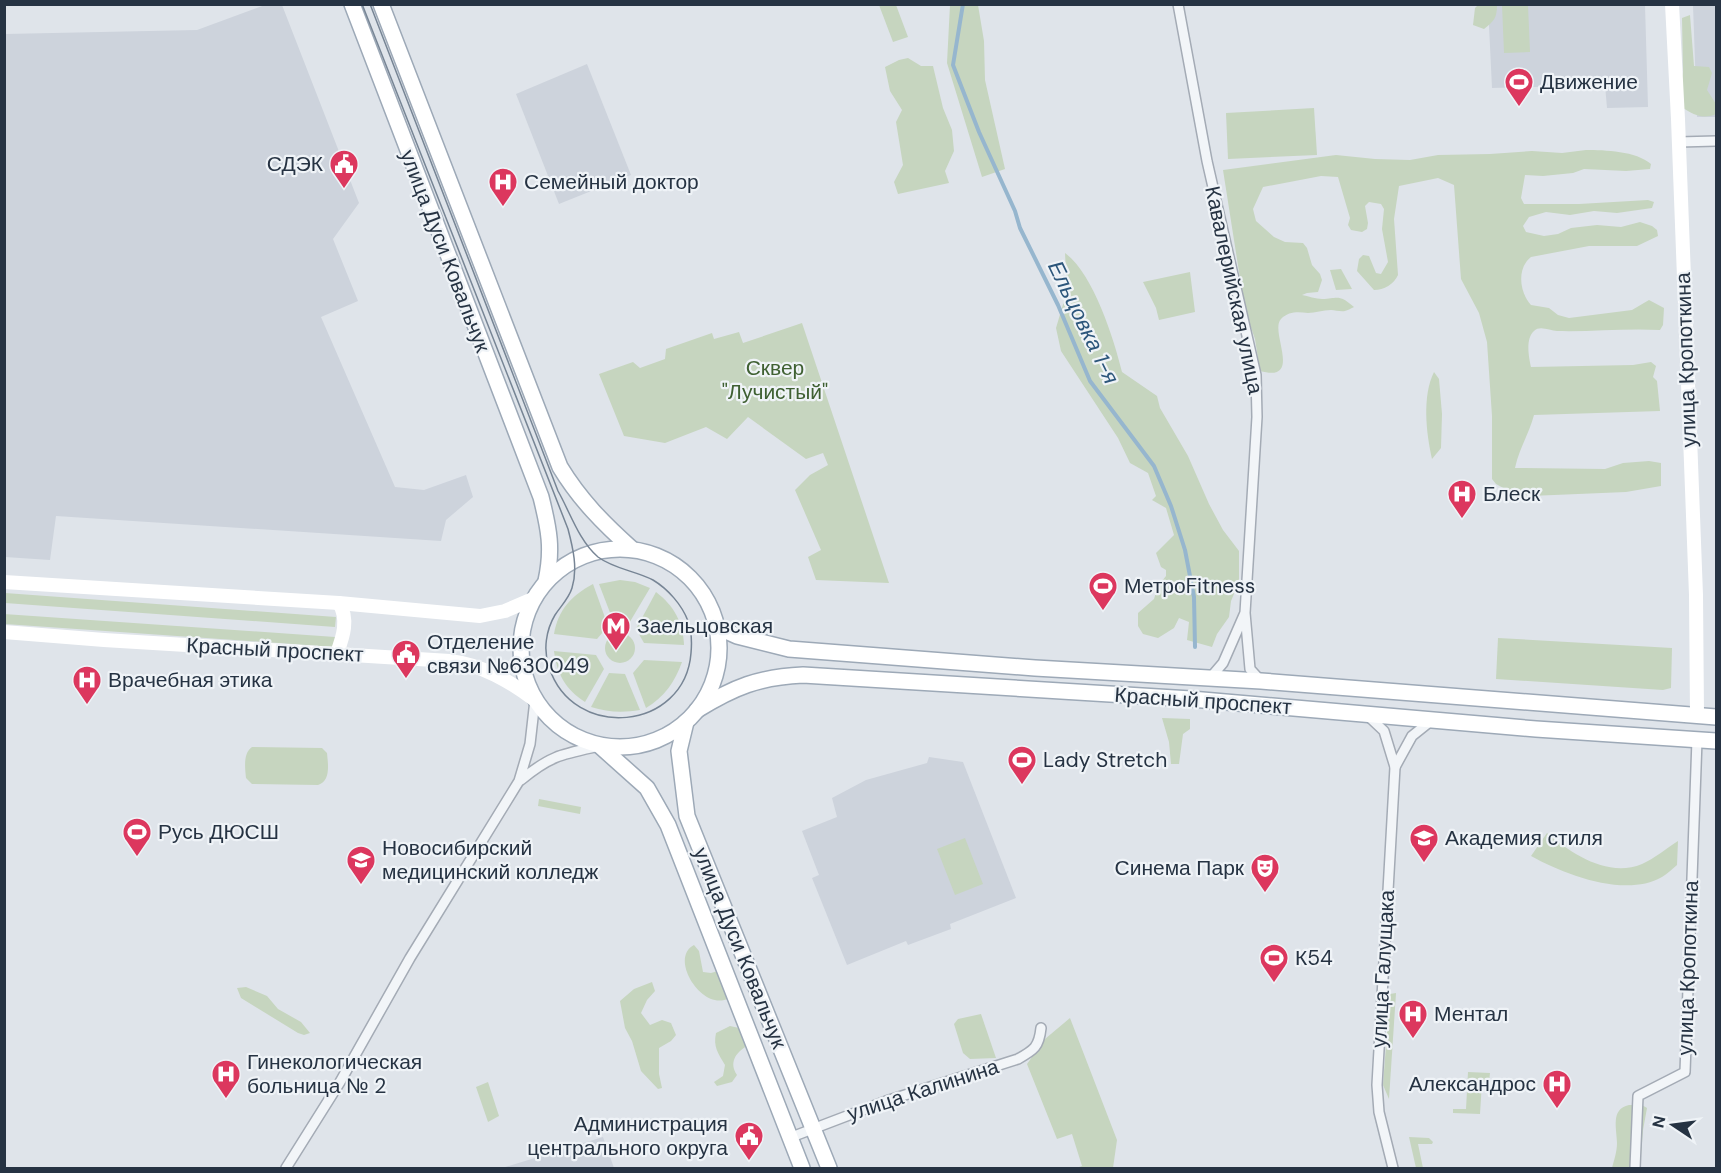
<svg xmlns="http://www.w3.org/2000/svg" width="1721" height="1173" viewBox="0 0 1721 1173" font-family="'DM Sans',sans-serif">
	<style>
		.built { fill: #cdd3dc }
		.green { fill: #c6d5bf }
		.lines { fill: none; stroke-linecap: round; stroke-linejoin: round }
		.stream { stroke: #96b6ce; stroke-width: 4 }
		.minor-casing { stroke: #a4abb5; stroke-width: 12 }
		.primary-casing { stroke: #9da9b7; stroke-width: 18 }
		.minor { stroke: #f2f5f8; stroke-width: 9 }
		.secondary { stroke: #fff; stroke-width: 14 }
		.primary { stroke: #fff; stroke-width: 15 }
		.tram { stroke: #778595; stroke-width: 1.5 }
		.labels { text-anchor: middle; stroke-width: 4.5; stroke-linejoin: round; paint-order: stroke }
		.poi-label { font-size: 21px; fill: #263343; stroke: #eff3f7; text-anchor: start }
		.street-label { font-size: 21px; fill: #263343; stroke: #eff3f7 }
		.park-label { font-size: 21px; fill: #3f6032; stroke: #eff3f7 }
		.water-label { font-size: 22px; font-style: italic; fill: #2c567b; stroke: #eff3f7 }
	</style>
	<rect width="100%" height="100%" fill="#dfe4ea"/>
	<g class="built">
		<polygon points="265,5 282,5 359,203 333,239 358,301 321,317 395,487 424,490 466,475 473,497 446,520 441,541 56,516 50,560 5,557 5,34 197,30"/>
		<polygon points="1488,5 1645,5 1648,107 1607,108 1605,85 1492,88"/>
		<polygon points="1693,5 1716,5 1716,117 1697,117"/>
		<polygon points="587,64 631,175 559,204 516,94"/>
		<polygon points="929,757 963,762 1016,898 950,924 951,929 908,945 906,941 847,965 812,878 819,875 802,831 837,817 832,798 866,780 927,763"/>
		<polygon points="603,1137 614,1168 502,1168"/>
	</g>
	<g class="green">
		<polygon points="879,5 896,5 908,37 893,42"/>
		<polygon points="950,5 978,5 984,41 985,80 1005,169 982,177 947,63"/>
		<path d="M1478,5H1497C1497,18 1494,21 1484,29L1473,25L1475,8Z"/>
		<polygon points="1502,5 1528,5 1530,52 1504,53"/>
		<path d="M1690,15L1694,66L1709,67L1712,73L1707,90L1716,104V114C1700,121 1689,112 1676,103L1683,72L1682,18Z"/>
		<polygon points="908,58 921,66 933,66 943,108 952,130 954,151 945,171 949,183 898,194 894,182 903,165 896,122 902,110 890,91 885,67 899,60"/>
		<polygon points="1314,108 1317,155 1228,159 1226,113"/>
		<path d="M1586,150C1605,150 1636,151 1651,164L1650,169L1626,171L1584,169L1573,173L1543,176L1525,175L1521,198L1524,204H1579L1648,200L1654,202L1652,208L1617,213L1594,211L1570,215L1546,212L1529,217L1523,226L1526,232L1544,236L1558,234L1571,228L1597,225L1621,227L1640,222L1652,226L1657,230L1658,236L1637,246H1589L1531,257C1516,269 1520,293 1531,305L1549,308L1558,315L1569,318L1632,310L1649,300L1664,308L1663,325L1660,330C1625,328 1591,332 1557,331C1550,331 1540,325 1534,331C1525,339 1529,358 1531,367L1633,365L1651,362L1656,366L1653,377L1657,381L1660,411L1534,415C1529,434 1519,449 1515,468L1605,469L1623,463L1649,461L1661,463V486L1626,492L1530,496L1507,490L1496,484L1492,479V416L1487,342L1479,313L1461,279L1454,185L1438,178L1399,186L1394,219L1398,275C1394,284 1384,290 1374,290L1357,271L1359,259L1363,255L1369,256L1376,273L1381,274L1388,262L1382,229L1384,209L1381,204L1369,202L1365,206L1368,223L1367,229L1362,232L1351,230L1348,225L1350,218L1338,177L1321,176L1263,187L1253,209L1256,221L1274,237L1285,242L1303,243L1307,248L1312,265L1320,274L1322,280L1318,292L1307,293L1302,295C1308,296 1316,299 1322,299C1339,298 1339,294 1354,307C1352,308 1346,311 1345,311C1341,312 1335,310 1331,310C1323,310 1315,313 1308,313C1298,312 1289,311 1281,319C1269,331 1304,383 1260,371L1255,339L1245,310L1223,170L1336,155L1375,159L1410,160L1438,155L1490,154L1532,151L1562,153Z"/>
		<path d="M1065,253C1093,273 1114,339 1122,372L1157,396L1160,408L1188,456L1209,504L1223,530L1239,551V582L1231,601L1229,617L1217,634L1212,647L1187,640L1189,622L1179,618L1174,628L1158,638L1143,634L1138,626V613L1154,599L1158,586L1166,576V570L1161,567L1156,553L1174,535L1166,508L1152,500L1156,496L1148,473L1130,463L1118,438L1061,351L1056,328L1067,291Z"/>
		<polygon points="1341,269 1352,289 1336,290 1330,270"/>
		<polygon points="1190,272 1195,312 1159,320 1156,308 1143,282"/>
		<polygon points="802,323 889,583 816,580 808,557 821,550 795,490 810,475 828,465 823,453 806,459 748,417 727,439 706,427 665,443 624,436 599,374 633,362 640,368 665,359 666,349 712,333 714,339 739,332 743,343"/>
		<path d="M1434,372L1439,379L1442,414L1441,448L1432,459C1426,433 1422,396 1434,372Z"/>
		<polygon points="620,580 635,582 650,588 628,625 614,623 599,584"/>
		<path d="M593,584L608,626L597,639L554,634C558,610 571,596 593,584Z"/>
		<path d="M656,592C674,606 683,622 684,645L644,643L636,629Z"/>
		<polygon points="5,593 336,617 335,627 5,603"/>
		<polygon points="4,614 335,637 335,647 5,624"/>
		<circle cx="620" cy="648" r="15"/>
		<polygon points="1498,638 1672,648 1671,688 1663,690 1496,679"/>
		<path d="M554,651L596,655L604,669L585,702C565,689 557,674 554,651Z"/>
		<path d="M644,660L682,662C675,682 664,697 646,708L633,673Z"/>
		<path d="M609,673L625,674L640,710C622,713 607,712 591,707Z"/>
		<polygon points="1162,718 1190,719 1190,729 1183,734 1179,764 1171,764 1169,742"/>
		<path d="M252,747L322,748L327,753C328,764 331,781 318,785L252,784L246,778C245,768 243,753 252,747Z"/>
		<polygon points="539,799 581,807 580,814 538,806"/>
		<path d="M1547,833C1572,854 1608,878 1642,864C1654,859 1667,848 1678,841L1677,865C1672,869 1667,874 1662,877C1626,898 1565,875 1531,856Z"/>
		<polygon points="965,838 983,884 955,895 937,849"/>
		<path d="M694,945L699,951L703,972L711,973L718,971L729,998C703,1013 668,958 694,945Z"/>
		<polygon points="652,982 655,991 647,1000 641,1013 650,1025 662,1020 671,1023 676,1035 671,1041 659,1048 659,1074 662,1088 658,1089 641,1071 632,1041 625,1028 620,1001 634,989"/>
		<polygon points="246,987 267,996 278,1009 301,1022 310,1033 304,1035 298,1033 241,998 237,988"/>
		<polygon points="1396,993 1389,1099 1383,1085 1390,994"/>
		<polygon points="981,1014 996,1058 970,1059 963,1053 954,1024 958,1019"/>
		<polygon points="1070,1018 1117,1140 1113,1168 1076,1168 1082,1166 1072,1134 1057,1139 1027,1064 1045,1039"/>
		<path d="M730,1026L739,1028L747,1046C735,1053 729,1063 737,1075L732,1082L717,1086L714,1082L723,1076L725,1065C718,1053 713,1047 716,1033Z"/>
		<polygon points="1468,1072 1490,1073 1489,1082 1482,1082 1480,1114 1453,1113 1453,1109 1466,1109"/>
		<polygon points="488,1082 499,1116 488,1122 476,1087"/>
		<path d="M1629,1105H1642L1647,1108L1643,1130L1640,1168H1612C1614,1160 1617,1152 1617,1143C1617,1129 1610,1109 1629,1105Z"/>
		<polygon points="1409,1137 1429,1138 1433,1142 1432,1144 1418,1144 1423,1168 1416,1168"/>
	</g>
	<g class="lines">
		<polyline class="stream" points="963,4 953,65 979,132 1015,211 1020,228 1058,305 1090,381 1154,466 1171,506 1185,550 1194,597 1195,647"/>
		<g class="minor-casing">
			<g id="minor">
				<polyline points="1178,4 1207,161 1256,375 1257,417 1245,613 1250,669 1261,681"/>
				<polyline points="1679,142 1716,141"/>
				<polyline points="1211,677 1223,663 1244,615"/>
				<polyline points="1366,714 1384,731 1395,767 1377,1085 1379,1112 1393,1168"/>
				<polyline points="1395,767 1412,736 1432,720"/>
				<path d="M521,780C551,755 563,754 600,746"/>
				<path d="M789,1138L886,1101L1018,1059C1034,1050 1039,1047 1041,1028"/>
				<polyline points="286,1168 340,1082 410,958 519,781 530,744 535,700"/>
				<polyline points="1635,1168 1638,1096 1685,1072 1697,740"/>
			</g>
		</g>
		<g class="primary-casing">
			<g id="primary">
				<path d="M352,4L541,497C549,529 553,549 546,581"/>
				<path d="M381,4L560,467C580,500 604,524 632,549"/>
				<circle cx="620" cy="648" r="99"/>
				<polyline points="717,627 737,636 789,649 1035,668 1261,681 1716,717"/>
				<path d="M697,710C734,687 759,677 803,675L1191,699L1536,729L1716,741"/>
				<polyline points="686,722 679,751 687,816 829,1168"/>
				<polyline points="600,746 647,788 668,825 802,1168"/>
			</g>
		</g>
		<use href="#minor" class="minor"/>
		<g class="secondary">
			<polyline points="1672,4 1678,119 1696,595 1697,715"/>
			<polyline points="4,582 339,603 480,616 505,611 533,599"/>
			<path d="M4,632L104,640L450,661C483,665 509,681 535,700"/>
			<path d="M337,653C343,637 349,619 339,603"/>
		</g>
		<use href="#primary" class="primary"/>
		<path class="tram" d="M362,4L568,529C573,548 578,569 572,588C569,598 561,606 555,615C546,630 543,650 549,667C573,742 685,731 691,653C692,642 692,632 688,621C682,605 668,589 653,580C636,571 614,569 598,557C579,541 570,512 558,491L370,4"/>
	</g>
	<defs>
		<g id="stadium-pin" transform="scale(1.5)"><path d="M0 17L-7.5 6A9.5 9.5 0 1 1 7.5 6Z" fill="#dc375e" stroke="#eff3f7"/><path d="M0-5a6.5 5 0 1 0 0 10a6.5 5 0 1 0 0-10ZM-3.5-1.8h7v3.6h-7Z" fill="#fff"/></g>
		<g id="civic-pin" transform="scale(1.5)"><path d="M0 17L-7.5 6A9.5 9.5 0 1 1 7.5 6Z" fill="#dc375e" stroke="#eff3f7"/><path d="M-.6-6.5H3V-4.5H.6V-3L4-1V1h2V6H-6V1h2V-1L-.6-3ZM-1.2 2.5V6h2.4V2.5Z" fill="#fff"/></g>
		<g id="hospital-pin" transform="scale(1.5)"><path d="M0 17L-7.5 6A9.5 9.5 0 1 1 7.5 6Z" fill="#dc375e" stroke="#eff3f7"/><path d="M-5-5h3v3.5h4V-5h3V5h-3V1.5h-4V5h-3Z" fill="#fff"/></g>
		<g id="metro-pin" transform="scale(1.5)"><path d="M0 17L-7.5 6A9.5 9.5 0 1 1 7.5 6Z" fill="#dc375e" stroke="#eff3f7"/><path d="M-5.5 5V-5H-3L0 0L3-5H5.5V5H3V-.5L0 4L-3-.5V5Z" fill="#fff"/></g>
		<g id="university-pin" transform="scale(1.5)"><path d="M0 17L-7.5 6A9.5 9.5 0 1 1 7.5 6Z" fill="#dc375e" stroke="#eff3f7"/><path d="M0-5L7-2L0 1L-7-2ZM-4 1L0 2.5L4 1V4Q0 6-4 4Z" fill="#fff"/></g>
		<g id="theatre-pin" transform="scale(1.5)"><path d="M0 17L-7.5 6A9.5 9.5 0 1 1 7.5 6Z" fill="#dc375e" stroke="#eff3f7"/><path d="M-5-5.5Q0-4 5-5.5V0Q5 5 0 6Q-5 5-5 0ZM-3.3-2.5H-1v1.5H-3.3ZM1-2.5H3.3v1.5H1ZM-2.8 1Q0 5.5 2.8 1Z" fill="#fff"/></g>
	</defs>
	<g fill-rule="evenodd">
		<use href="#stadium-pin" x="1519" y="82"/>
		<use href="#civic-pin" x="344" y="164"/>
		<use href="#hospital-pin" x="503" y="182"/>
		<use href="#hospital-pin" x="1462" y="494"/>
		<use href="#stadium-pin" x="1103" y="586"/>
		<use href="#metro-pin" x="616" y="626"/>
		<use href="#civic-pin" x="406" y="654"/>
		<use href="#hospital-pin" x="87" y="680"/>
		<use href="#stadium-pin" x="1022" y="760"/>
		<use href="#stadium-pin" x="137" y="832"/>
		<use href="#university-pin" x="1424" y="838"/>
		<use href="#university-pin" x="361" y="860"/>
		<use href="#theatre-pin" x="1265" y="868"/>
		<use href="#stadium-pin" x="1274" y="958"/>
		<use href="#hospital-pin" x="1413" y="1014"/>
		<use href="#hospital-pin" x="226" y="1074"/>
		<use href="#hospital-pin" x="1557" y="1084"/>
		<use href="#civic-pin" x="749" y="1136"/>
	</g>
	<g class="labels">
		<g class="poi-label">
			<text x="1540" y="89">Движение</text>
			<text x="323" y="171" text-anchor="end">СДЭК</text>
			<text x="524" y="189">Семейный доктор</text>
			<text x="1483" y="501">Блеск</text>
			<text x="1124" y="593">МетроFitness</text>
			<text x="637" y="633">Заельцовская</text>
			<text x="427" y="649">Отделение<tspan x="427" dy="24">связи №630049</tspan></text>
			<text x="108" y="687">Врачебная этика</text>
			<text x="1043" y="767">Lady Stretch</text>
			<text x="158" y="839">Русь ДЮСШ</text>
			<text x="1445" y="845">Академия стиля</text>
			<text x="382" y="855">Новосибирский<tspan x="382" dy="24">медицинский колледж</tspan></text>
			<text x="1244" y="875" text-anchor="end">Синема Парк</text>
			<text x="1295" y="965">К54</text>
			<text x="1434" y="1021">Ментал</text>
			<text x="247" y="1069">Гинекологическая<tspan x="247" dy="24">больница № 2</tspan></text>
			<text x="1536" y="1091" text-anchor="end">Александрос</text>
			<text x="728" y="1131" text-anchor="end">Администрация<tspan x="728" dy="24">центрального округа</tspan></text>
		</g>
		<g class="street-label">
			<text transform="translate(445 251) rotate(69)" y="7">улица Дуси Ковальчук</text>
			<text transform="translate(1234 290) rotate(78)" y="7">Кавалерийская улица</text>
			<text transform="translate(1686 360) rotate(-92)" y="7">улица Кропоткина</text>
			<text transform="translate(275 650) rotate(3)" y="7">Красный проспект</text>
			<text transform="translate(1203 701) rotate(4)" y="7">Красный проспект</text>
			<text transform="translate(740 948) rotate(68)" y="7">улица Дуси Ковальчук</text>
			<text transform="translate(1688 968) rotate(-88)" y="7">улица Кропоткина</text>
			<text transform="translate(1383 969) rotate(-87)" y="7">улица Галущака</text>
			<text transform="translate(923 1090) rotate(-18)" y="7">улица Калинина</text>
		</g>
		<g class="park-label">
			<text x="775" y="375">Сквер<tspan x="775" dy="24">"Лучистый"</tspan></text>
		</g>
		<g class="water-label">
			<text transform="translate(1084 322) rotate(64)" y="8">Ельцовка 1-я</text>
		</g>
	</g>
	<rect width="1721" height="1173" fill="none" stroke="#263343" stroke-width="12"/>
	<g transform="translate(1673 1125) rotate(283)" stroke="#eff3f7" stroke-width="4.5" paint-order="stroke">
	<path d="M0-4.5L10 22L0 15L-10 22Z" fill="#263343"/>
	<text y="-9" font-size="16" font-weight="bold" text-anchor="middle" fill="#263343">N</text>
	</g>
</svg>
